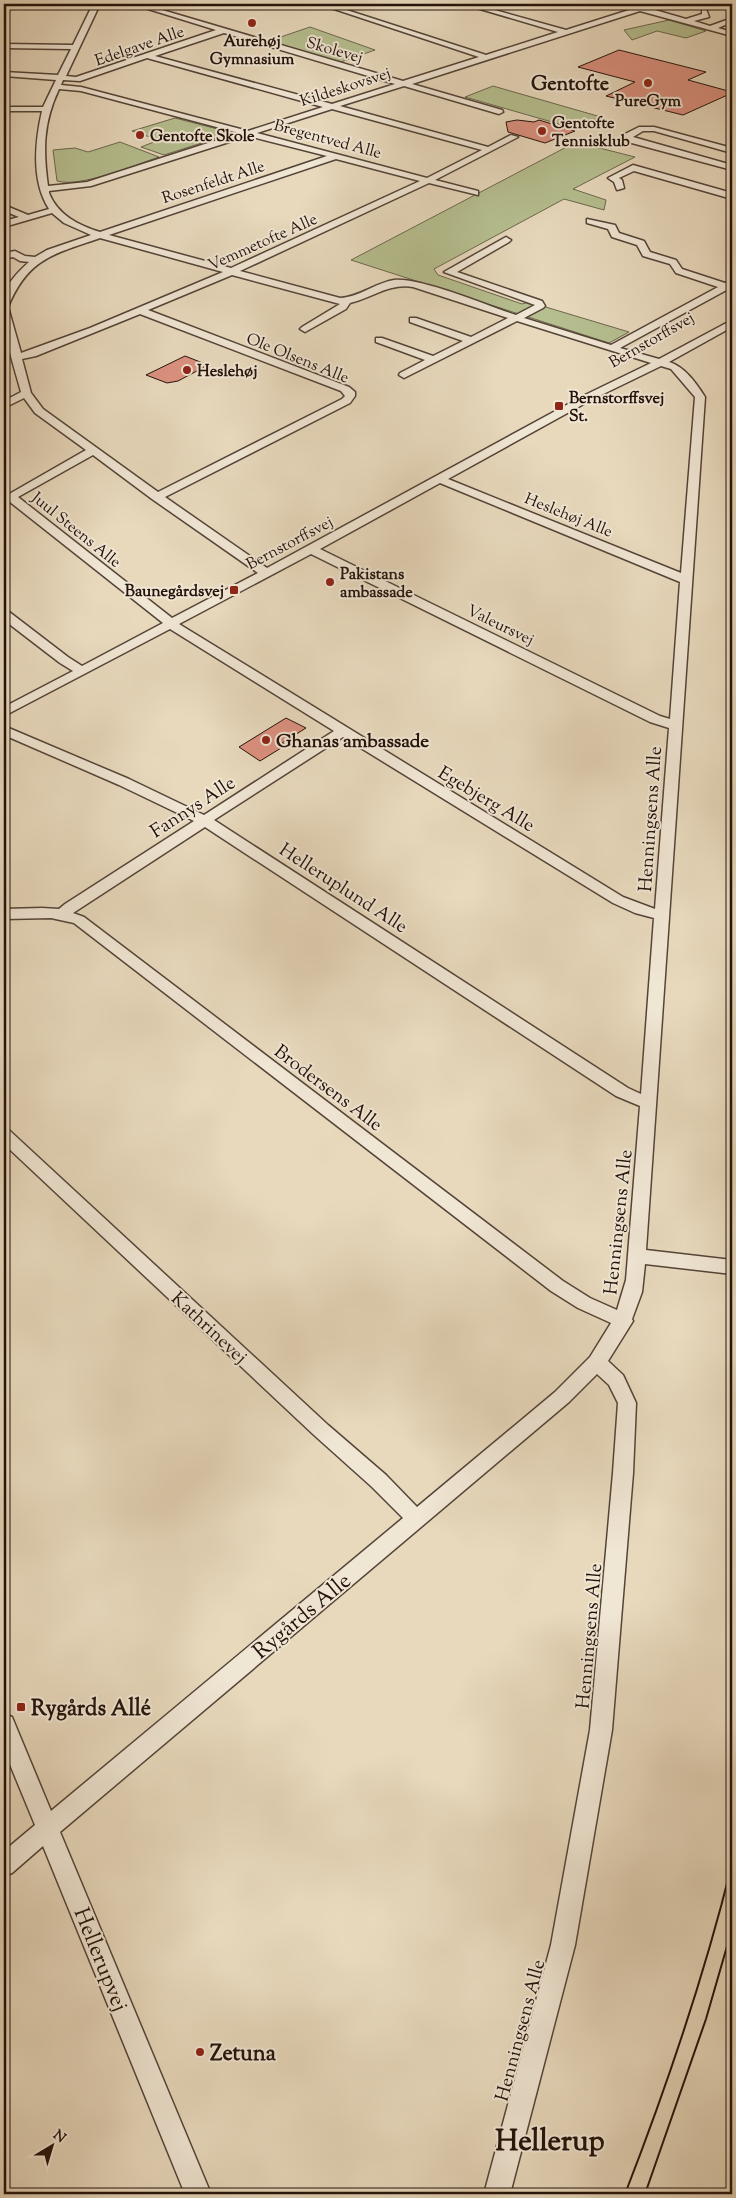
<svg xmlns="http://www.w3.org/2000/svg" width="736" height="2198" viewBox="0 0 736 2198" font-family="'Sorts Mill Goudy',serif">
	<style>
		.green { fill: #b6bf90; stroke: #6c684e }
		.building { fill: #dc9180; stroke: #23120b }
		.lines { fill: none; stroke-linecap: round; stroke-linejoin: round }
		.minor-casing { stroke: #544438; stroke-width: 3 }
		.minor { fill: #f0e6d4; fill-rule: evenodd }
		.tram { stroke: #23120b; stroke-width: 2 }
		.poi-dot { fill: #8f2418; stroke: #f0e6d4; stroke-width: 2 }
		.labels { text-anchor: middle; stroke-width: 4; stroke-linejoin: round; paint-order: stroke }
		.far-poi-label { font-size: 16px; font-weight: bold; fill: #23120b; stroke: #f0e6d4; text-anchor: start }
		.far-street-label { font-size: 16px; fill: #23120b; stroke: #f0e6d4 }
		.poi-label { font-size: 19px; font-weight: bold; fill: #23120b; stroke: #f0e6d4; text-anchor: start }
		.street-label { font-size: 19px; fill: #23120b; stroke: #f0e6d4 }
		.far-district-label { font-size: 20px; font-weight: bold; fill: #23120b; stroke: #f0e6d4 }
		.near-street-label { font-size: 22px; fill: #23120b; stroke: #f0e6d4 }
		.near-poi-label { font-size: 22px; font-weight: bold; fill: #23120b; stroke: #f0e6d4; text-anchor: start }
		.near-district-label { font-size: 29px; font-weight: bold; fill: #23120b; stroke: #f0e6d4 }
	</style>
	<rect width="100%" height="100%" fill="#e8d9bd"/>
	<filter id="stains"><feTurbulence type="fractalNoise" baseFrequency=".004" numOctaves="4"/><feColorMatrix values="0 0 0 0 .2 0 0 0 0 .09 0 0 0 0 .02 0 0 0 .5 -.17"/></filter>
	<radialGradient id="worn" r=".72"><stop offset=".6" stop-color="#630" stop-opacity="0"/><stop offset="1" stop-color="#630" stop-opacity=".3"/></radialGradient>
	<g class="green">
		<polygon points="669,20 706,31 686,38 657,31 632,40 624,30"/>
		<polygon points="310,27 375,50 341,62 269,41"/>
		<polygon points="493,86 601,117 573,128 465,97"/>
		<polygon points="175,118 233,133 164,155 141,147 159,140 132,131"/>
		<path d="M120,142L159,157C135,165 80,188 57,181L53,150L75,148L88,152Z"/>
		<polygon points="576,142 635,157 573,189 606,200 604,210 564,199 434,269 438,275 522,304 529,302 629,332 609,343 351,260"/>
	</g>
	<g class="building">
		<polygon points="619,50 706,72 688,80 732,92 732,93 683,115 606,96 635,82 578,67"/>
		<polygon points="517,120 534,122 539,120 575,131 545,143 508,132 506,122"/>
		<polygon points="185,356 208,365 178,381 167,383 146,375"/>
		<polygon points="286,718 306,728 282,743 286,745 260,761 239,747"/>
	</g>
	<g class="lines">
		<g class="minor-casing">
			<g id="minor">
				<path d="M93,4H100L66,76L76,77L216,30L132,4H142L403,81L479,57L319,4H328L486,55L558,32L463,4H473L566,30L648,4H658L648,8L686,19L702,14V9H706L709,17L694,21L710,26L732,18V22L718,28L732,32V36L640,11L412,84L502,110L503,112L499,114L404,86L340,106L488,147L511,135L518,137L435,180L478,191V195L429,183L240,271L340,298C360,297 375,283 394,280C420,277 488,306 516,315L535,305L444,272L506,237L511,240L509,242L457,272L542,301L545,306L543,308L524,318L611,345L718,287L676,273L670,264L643,256L637,245L612,237L608,229L587,223V219L615,225L619,233L644,241L650,252L676,260L682,269L725,283L732,280V287L620,348L659,359L732,320V327L669,362C685,367 696,383 705,397L646,1250L732,1260V1274L645,1264L642,1292L632,1319L633,1321L608,1361L623,1375L636,1403L633,1473L612,1730L575,1945L510,2194H484L551,1945L590,1730L613,1473L618,1403L609,1385L597,1374L569,1402L60,1832L211,2194H185L43,1846L12,1873L4,1876V1851L35,1825L4,1750V1714L12,1717L51,1811L403,1518L372,1487L314,1435L4,1144V1129L10,1131L328,1425L386,1475L417,1507L555,1392L590,1357L611,1323L578,1308L551,1291L74,923L51,918L4,919V909L42,908L59,909L65,904L194,821L119,785L4,735V726L129,779L204,815L334,731L170,629L4,716V707L73,671L60,663L4,620V610L8,611L68,657L82,666L163,623L10,502L4,504V497L86,450L35,413L24,398L4,408V401L21,392C13,362 0,327 4,296C6,284 20,270 29,262L20,261L13,257L4,259V253L15,251L25,256L35,257L47,250L91,235L64,223L52,213L4,227V221L19,217L4,211V205L28,215L49,209C31,181 35,142 42,111H4V107H43L56,80L4,76V72L58,75L71,49L4,48V44L73,45ZM224,33L395,84L332,104L155,56ZM147,58L323,107L248,131L81,87L61,85L63,80L80,81ZM59,89L81,91L239,133L87,182L48,186C43,150 43,123 59,89ZM332,109L482,150L427,178L257,133ZM248,136L327,156L100,232C78,225 58,215 49,193V191L91,186ZM336,159L420,181L231,268L109,235ZM100,238L223,272L90,328L21,353L8,307C28,258 54,254 100,238ZM232,275L340,304L302,327L300,329L305,332L346,309L350,303C372,298 389,283 413,287L508,318L471,337L416,318H410V322L463,341L433,356L382,338H376V342L425,360L400,373L399,375L404,378L517,321L651,363L583,396L267,568L165,497L350,403L355,396V392L349,387L148,310ZM140,314L341,391L345,396L342,399L158,492L43,409L31,393L22,359L36,356ZM661,366L671,369L695,397L681,573L448,479L591,400ZM93,455L152,499L258,573L172,618L18,497ZM440,483L680,582L670,719L660,716L320,549ZM311,554L650,722L669,728L655,909L623,897L179,624ZM343,737L613,903L635,913L654,918L641,1094L628,1088L214,820ZM205,827L616,1096L640,1106L626,1280L617,1310L590,1298L563,1281L84,917L73,913Z"/>
				<polygon points="639,127 654,127 732,148 732,153 654,131 643,131 633,137 732,165 732,170 628,142 624,136 625,134"/>
				<polygon points="633,165 732,193 732,199 634,171 619,178 622,180 624,188 617,190 614,182 608,178"/>
			</g>
		</g>
		<use href="#minor" class="minor"/>
		<g class="tram">
			<path d="M625,2194C667,2086 704,1977 732,1864"/>
			<polyline points="645,2194 706,2019 732,1929"/>
		</g>
	</g>
	<g class="poi-dot">
		<circle cx="252" cy="23" r="5"/>
		<circle cx="648" cy="83" r="5"/>
		<circle cx="542" cy="131" r="5"/>
		<circle cx="140" cy="135" r="5"/>
		<circle cx="187" cy="370" r="5"/>
		<rect x="554" y="401" width="10" height="10" rx="2.5"/>
		<circle cx="330" cy="582" r="5"/>
		<rect x="229" y="585" width="10" height="10" rx="2.5"/>
		<circle cx="266" cy="740" r="5"/>
		<rect x="16" y="1702" width="10" height="10" rx="2.5"/>
		<circle cx="200" cy="2052" r="5"/>
	</g>
	<g class="labels">
		<g class="far-poi-label">
			<text x="252" y="46" text-anchor="middle">Aurehøj<tspan x="252" dy="18">Gymnasium</tspan></text>
			<text x="648" y="106" text-anchor="middle">PureGym</text>
			<text x="552" y="128">Gentofte<tspan x="552" dy="18">Tennisklub</tspan></text>
			<text x="150" y="141">Gentofte Skole</text>
			<text x="197" y="376">Heslehøj</text>
			<text x="569" y="403">Bernstorffsvej<tspan x="569" dy="18">St.</tspan></text>
			<text x="340" y="579">Pakistans<tspan x="340" dy="18">ambassade</tspan></text>
			<text x="224" y="596" text-anchor="end">Baunegårdsvej</text>
		</g>
		<g class="far-street-label">
			<text transform="translate(139 45) rotate(-19)" y="6">Edelgave Alle</text>
			<text transform="translate(335 49) rotate(16)" y="6">Skolevej</text>
			<text transform="translate(345 86) rotate(-18)" y="6">Kildeskovsvej</text>
			<text transform="translate(328 138) rotate(15)" y="6">Bregentved Alle</text>
			<text transform="translate(213 181) rotate(-18)" y="6">Rosenfeldt Alle</text>
			<text transform="translate(262 241) rotate(-24)" y="6">Vemmetofte Alle</text>
			<text transform="translate(651 339) rotate(-30)" y="6">Bernstorffsvej</text>
			<text transform="translate(298 357) rotate(22)" y="6">Ole Olsens Alle</text>
			<text transform="translate(569 514) rotate(22)" y="6">Heslehøj Alle</text>
			<text transform="translate(77 529) rotate(39)" y="6">Juul Steens Alle</text>
			<text transform="translate(289 542) rotate(-28)" y="6">Bernstorffsvej</text>
			<text transform="translate(501 624) rotate(26)" y="6">Valeursvej</text>
		</g>
		<g class="poi-label">
			<text x="276" y="747">Ghanas ambassade</text>
		</g>
		<g class="street-label">
			<text transform="translate(487 798) rotate(31)" y="7">Egebjerg Alle</text>
			<text transform="translate(192 806) rotate(-33)" y="7">Fannys Alle</text>
			<text transform="translate(649 819) rotate(-86)" y="7">Henningsens Alle</text>
			<text transform="translate(344 887) rotate(33)" y="7">Helleruplund Alle</text>
			<text transform="translate(329 1087) rotate(37)" y="7">Brodersens Alle</text>
			<text transform="translate(617 1222) rotate(-84)" y="7">Henningsens Alle</text>
			<text transform="translate(210 1327) rotate(43)" y="7">Kathrinevej</text>
			<text transform="translate(588 1636) rotate(-85)" y="7">Henningsens Alle</text>
			<text transform="translate(519 2030) rotate(-75)" y="7">Henningsens Alle</text>
		</g>
		<g class="far-district-label">
			<text x="570" y="90">Gentofte</text>
		</g>
		<g class="near-street-label">
			<text transform="translate(301 1615) rotate(-40)" y="8">Rygårds Alle</text>
			<text transform="translate(102 1959) rotate(68)" y="8">Hellerupvej</text>
		</g>
		<g class="near-poi-label">
			<text x="31" y="1715">Rygårds Allé</text>
			<text x="210" y="2060">Zetuna</text>
		</g>
		<g class="near-district-label">
			<text x="550" y="2150">Hellerup</text>
		</g>
	</g>
	<rect width="736" height="2198" fill="none" stroke="#e8d9bd" stroke-width="20"/>
	<rect x="5" y="5" width="726" height="2188" fill="none" stroke="#23120b" stroke-width="2.5"/>
	<rect x="10" y="10" width="716" height="2178" fill="none" stroke="#23120b"/>
	<g transform="translate(52 2146) rotate(38)" stroke="#f0e6d4" stroke-width="4" paint-order="stroke">
	<path d="M0-4L9 19L0 12L-9 19Z" fill="#23120b"/>
	<text y="-8" font-size="14" font-weight="bold" text-anchor="middle" fill="#23120b">N</text>
	</g>
	<rect width="100%" height="100%" filter="url(#stains)"/>
	<rect width="100%" height="100%" fill="url(#worn)"/>
</svg>
